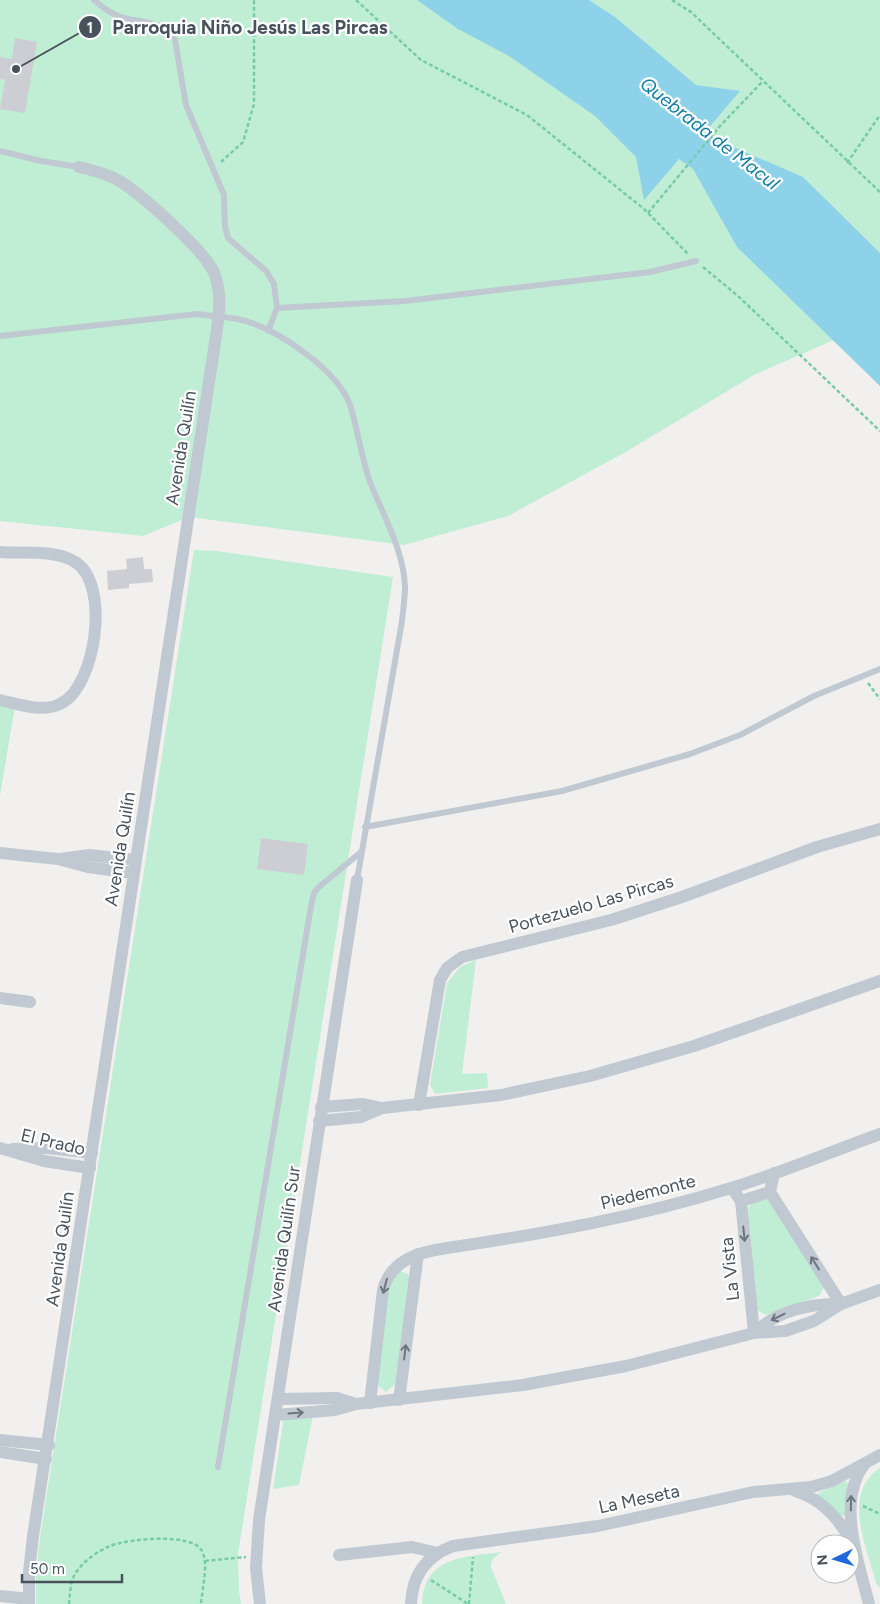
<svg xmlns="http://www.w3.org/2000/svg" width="880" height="1604" viewBox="0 0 880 1604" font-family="Figtree,sans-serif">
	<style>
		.green { fill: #bfeed4 }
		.water { fill: #8ed2ea }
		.building { fill: #ccced4 }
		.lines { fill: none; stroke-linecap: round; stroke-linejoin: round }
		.path { stroke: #78cba7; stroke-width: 2.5; stroke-dasharray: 4 2.5; stroke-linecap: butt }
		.lane { stroke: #c0c9d1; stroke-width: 6 }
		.street { stroke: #c0c9d1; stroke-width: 12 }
		.oneway { stroke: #6c767f }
		.labels { text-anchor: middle; stroke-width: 4.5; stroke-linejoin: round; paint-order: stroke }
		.street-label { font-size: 18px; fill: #48525c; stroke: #fff }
		.water-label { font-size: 19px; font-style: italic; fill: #107fa7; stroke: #fff }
		.leader { fill: none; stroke: #48525c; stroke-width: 2 }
		.callout-dot { fill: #48525c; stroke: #fff; stroke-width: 2 }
		.mark-label { font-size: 15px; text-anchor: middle; font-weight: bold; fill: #fff }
		.callout-label { font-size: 19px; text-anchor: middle; font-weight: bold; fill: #48525c; stroke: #fff; stroke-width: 4.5; stroke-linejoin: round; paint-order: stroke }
	</style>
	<rect width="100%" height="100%" fill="#f2f0ef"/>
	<g class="green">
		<polygon points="0,0 880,0 880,320 756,374 624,453 508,516 404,545 189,517 143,536 0,521"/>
		<polygon points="194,550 217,551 393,577 238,1554 239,1591 241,1604 36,1604 36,1570 41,1531"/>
		<polygon points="0,704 15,706 0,796"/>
		<polygon points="476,960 462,1074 487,1073 488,1088 435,1094 430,1085 447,983 460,967"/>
		<polygon points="762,1199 768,1199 824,1287 820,1295 816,1297 766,1315 757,1310 748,1208 752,1203"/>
		<polygon points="400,1271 408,1274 410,1281 395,1384 386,1392 377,1385 387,1289"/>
		<polygon points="313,1415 299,1485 273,1489 284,1416"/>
		<path d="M880,1468V1588L876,1583C867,1547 841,1494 880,1468Z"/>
		<polygon points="846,1481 849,1485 847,1514 842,1516 817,1495 820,1492"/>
		<path d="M501,1552L492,1560L491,1567L506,1604H422C424,1556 465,1557 501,1552Z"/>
	</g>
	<polygon class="water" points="417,0 589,0 615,17 696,85 740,91 706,131 717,140 803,177 880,253 880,386 737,247 693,169 679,159 644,200 636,157 595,116 509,56 458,29"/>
	<g class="building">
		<polygon points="15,38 37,42 25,113 0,109 5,80 0,79 0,57 12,59"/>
		<polygon points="143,557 144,569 152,569 153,582 129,584 129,588 108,590 107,571 127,569 126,559"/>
		<polygon points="261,838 308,844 304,875 257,869"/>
	</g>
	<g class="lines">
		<g class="path">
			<polyline points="356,0 421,60 527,115 644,209 688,254"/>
			<polyline points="672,0 691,12 880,192"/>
			<polyline points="221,162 243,142 254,104 254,0"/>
			<polyline points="847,163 880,115"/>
			<polyline points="648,213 720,126 763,81"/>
			<polyline points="703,267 738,296 880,431"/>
			<polyline points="868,683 880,699"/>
			<polyline points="863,1506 880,1514"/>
			<polyline points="205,1561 246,1557"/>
			<polyline points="431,1580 468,1604"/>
			<path d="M69,1604C70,1593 70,1580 77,1571C85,1560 98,1551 110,1546C128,1539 192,1532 202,1551C209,1564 202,1589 201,1604"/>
			<polyline points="469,1604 473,1557"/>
		</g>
		<g class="lane">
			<path d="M94,0C102,7 111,14 121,17C142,23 162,20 175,40L186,105L224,195L225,227L228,238L266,271L274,284L277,308L268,331"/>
			<polyline points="0,151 41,161 79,167"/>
			<polyline points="277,308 405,301 650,272 696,261"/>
			<path d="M0,336L197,314C214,317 232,316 249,322C282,333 338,371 350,405C358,430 361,457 370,482C383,515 404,551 405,587C405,598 403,610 402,621L357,880"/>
			<polyline points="365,827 562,791 690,754 740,735 814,696 880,669"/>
			<polyline points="218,1467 311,906 314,893 319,887 361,852"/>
		</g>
		<g class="street">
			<path d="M0,552C23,554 55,549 75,562C111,583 96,688 60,704C42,713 18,704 0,700"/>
			<polyline points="0,853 58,859 88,867 133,873"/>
			<polyline points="60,859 89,855 135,860"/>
			<polyline points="0,998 30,1002"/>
			<polyline points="419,1105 440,980 447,968 462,957 611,920 682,897 817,847 880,829"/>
			<polyline points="321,1107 363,1104 382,1108"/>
			<polyline points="319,1121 361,1117 382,1108 501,1095 590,1076 694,1046 880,981"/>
			<polyline points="0,1148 44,1161 90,1168"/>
			<polyline points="13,1149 47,1148 92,1153"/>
			<polyline points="774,1173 770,1192 841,1304"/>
			<polyline points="732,1188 741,1201 754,1333"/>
			<polyline points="741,1201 770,1192"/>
			<path d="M754,1333C777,1311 810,1303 841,1304"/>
			<polyline points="279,1399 337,1398 356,1404"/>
			<polyline points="399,1400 418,1254"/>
			<path d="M370,1403L383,1290C391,1260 418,1252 447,1248C542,1234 638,1217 731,1188C781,1173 830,1152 880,1134"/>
			<polyline points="276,1415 335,1410 356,1404 523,1385 626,1366 754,1333 785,1331 814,1321 841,1304 880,1290"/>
			<polyline points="0,1440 49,1445"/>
			<polyline points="0,1452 46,1459"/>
			<path d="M864,1465C836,1501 859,1564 869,1604"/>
			<path d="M795,1491C822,1499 839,1518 852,1543"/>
			<polyline points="339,1555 412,1547 438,1553"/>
			<polyline points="0,1596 29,1599"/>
			<path d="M29,1604V1572L33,1536L216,336C219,315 222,295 215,275C207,252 138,191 116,179C105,173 92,170 79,167"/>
			<polyline points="260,1604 256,1568 259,1520 357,880"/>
			<path d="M411,1604C412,1576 426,1556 453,1546L598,1526L753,1492L811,1487L832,1481L880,1455"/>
		</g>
	</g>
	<defs><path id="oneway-shaft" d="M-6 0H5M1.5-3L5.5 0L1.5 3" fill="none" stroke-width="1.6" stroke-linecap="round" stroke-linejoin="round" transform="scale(1.25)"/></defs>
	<g class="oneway">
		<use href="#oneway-shaft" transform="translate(744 1234) rotate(84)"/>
		<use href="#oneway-shaft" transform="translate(815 1263) rotate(-122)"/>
		<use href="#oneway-shaft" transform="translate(385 1286) rotate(105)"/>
		<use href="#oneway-shaft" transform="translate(778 1317) rotate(154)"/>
		<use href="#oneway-shaft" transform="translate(405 1352) rotate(-83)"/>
		<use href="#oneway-shaft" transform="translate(296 1413) rotate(-4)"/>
		<use href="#oneway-shaft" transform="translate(851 1503) rotate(-89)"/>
	</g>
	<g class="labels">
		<g class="street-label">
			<text transform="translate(181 448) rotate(-81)" y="6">Avenida Quilín</text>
			<text transform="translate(120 849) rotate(-81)" y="6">Avenida Quilín</text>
			<text transform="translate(591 904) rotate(-16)" y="6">Portezuelo Las Pircas</text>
			<text transform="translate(53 1142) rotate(13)" y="6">El Prado</text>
			<text transform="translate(648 1192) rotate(-14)" y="6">Piedemonte</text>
			<text transform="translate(284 1239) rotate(-82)" y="6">Avenida Quilín Sur</text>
			<text transform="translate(60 1249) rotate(-82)" y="6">Avenida Quilín</text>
			<text transform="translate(730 1269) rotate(-96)" y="6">La Vista</text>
			<text transform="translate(639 1499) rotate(-12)" y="6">La Meseta</text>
		</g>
		<g class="water-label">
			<text transform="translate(710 133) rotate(38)" y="7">Quebrada de Macul</text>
		</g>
	</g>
	<path class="leader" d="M16 69L90 27"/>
	<g class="callout-dot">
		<circle cx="16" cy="69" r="5"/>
		<circle cx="90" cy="27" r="12"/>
	</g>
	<g class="mark-label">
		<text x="90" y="33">1</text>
	</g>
	<g class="callout-label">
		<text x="250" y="34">Parroquia Niño Jesús Las Pircas</text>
	</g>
	<g transform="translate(835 1559) rotate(265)"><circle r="24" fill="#ffffff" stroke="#b6babe"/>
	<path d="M0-4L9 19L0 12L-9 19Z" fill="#1e67dd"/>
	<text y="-8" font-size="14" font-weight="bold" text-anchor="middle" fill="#48525c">N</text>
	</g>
	<path d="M22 1574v8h100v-8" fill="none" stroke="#48525c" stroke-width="2.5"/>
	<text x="30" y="1574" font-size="15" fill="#48525c" stroke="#ffffff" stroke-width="4" paint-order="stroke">50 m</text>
</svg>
